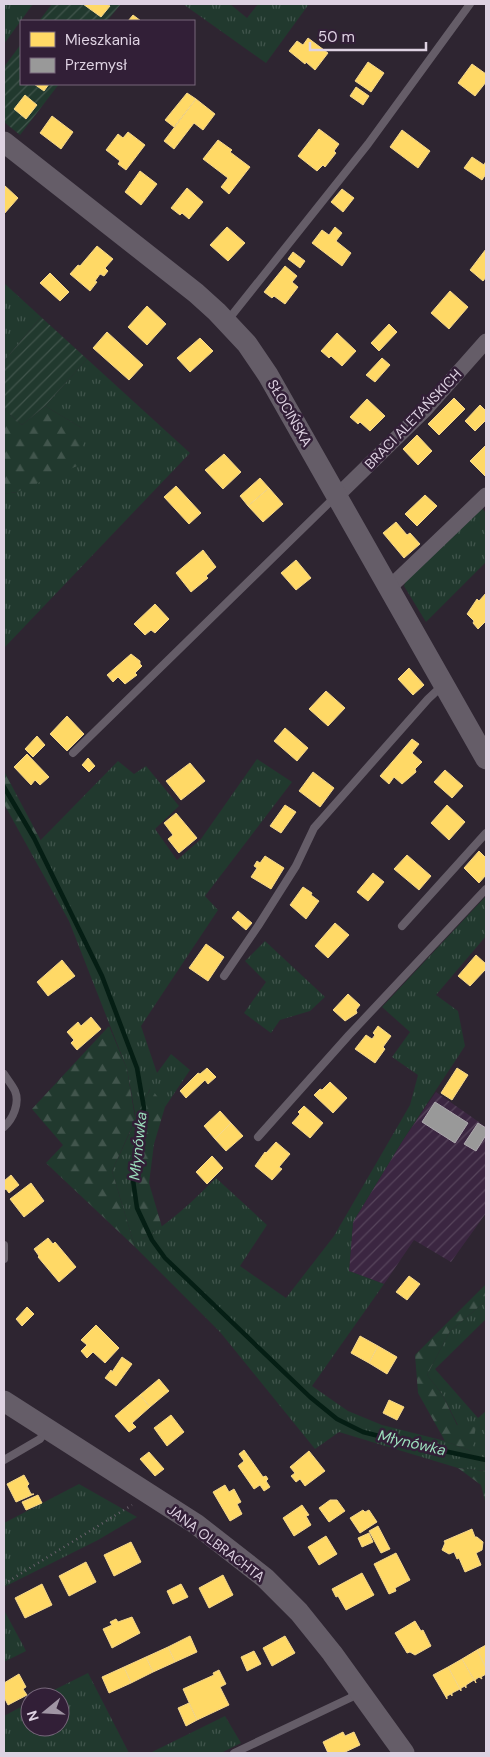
<svg xmlns="http://www.w3.org/2000/svg" width="490" height="1757" viewBox="0 0 490 1757" font-family="'DM Sans',sans-serif">
	<style>
		.industrial { fill: url(#industrial-furrows) }
		.grass { fill: url(#grass-tufts) }
		.forest { fill: url(#forest-firs) }
		.garden { fill: url(#garden-furrows) }
		.homes { fill: #ffd966; stroke: #f5d78b }
		.industry { fill: #999; stroke: #aeaaaf }
		.lines { fill: none; stroke-linecap: round; stroke-linejoin: round }
		.stream { stroke: #051e14; stroke-width: 4.5 }
		.path { stroke: #69616c; stroke-width: 2.5; stroke-dasharray: 1 4; stroke-linecap: butt }
		.lane { stroke: #655d68; stroke-width: 8 }
		.street { stroke: #655d68; stroke-width: 15 }
		.secondary { stroke: #655d68; stroke-width: 21 }
		.labels { text-anchor: middle; stroke-width: 5; stroke-linejoin: round; paint-order: stroke }
		.street-label { font-size: 14px; fill: #ded2e2; stroke: #321f37 }
		.water-label { font-size: 15px; font-style: italic; fill: #9cdfbd; stroke: #321f37 }
	</style>
	<defs>
		<pattern id="industrial-furrows" width="10" height="10" patternUnits="userSpaceOnUse" patternTransform="scale(1.25)"><rect width="10" height="10" fill="#3b2641"/><path d="M-1 1l2-2M0 10L10 0M9 11l2-2" fill="none" stroke="#57455c"/></pattern>
		<pattern id="grass-tufts" width="24" height="20" patternUnits="userSpaceOnUse" patternTransform="scale(1.25)"><rect width="24" height="20" fill="#21392e"/><path d="M3 7l-1-3M5 7V3M7 7l1-3M15 17l-1-3M17 17v-4M19 17l1-3" fill="none" stroke="#41554c"/></pattern>
		<pattern id="forest-firs" width="22" height="20" patternUnits="userSpaceOnUse" patternTransform="scale(1.25)"><rect width="22" height="20" fill="#21392e"/><path d="M5 1l3.5 6h-7zM16 11l3.5 6h-7z" fill="#41554c"/></pattern>
		<pattern id="garden-furrows" width="10" height="10" patternUnits="userSpaceOnUse" patternTransform="scale(1.25)"><rect width="10" height="10" fill="#21392e"/><path d="M-1 1l2-2M0 10L10 0M9 11l2-2" fill="none" stroke="#41554c"/></pattern>
	</defs>
	<rect width="100%" height="100%" fill="#2e2531"/>
	<polygon class="industrial" points="436,1092 486,1127 486,1213 451,1262 414,1240 384,1284 349,1271 353,1222 403,1140"/>
	<g class="grass">
		<polygon points="4,4 33,4 4,44"/>
		<polygon points="183,4 230,4 247,18 258,4 309,4 266,63"/>
		<polygon points="4,283 41,317 4,361"/>
		<polygon points="87,359 190,453 4,648 4,494 17,492 82,428 45,406"/>
		<polygon points="482,508 486,513 486,562 426,622 404,586 406,580"/>
		<path d="M257,759L292,782L205,896L218,910L141,1026L157,1073L171,1054L190,1070L165,1107L150,1089L136,1119L135,1133L143,1239C171,1222 193,1201 216,1178L267,1225L240,1266L286,1298L334,1236L410,1105L418,1075L392,1057L410,1032L382,1007L486,896V936L436,995L458,1011L465,1046L403,1140L353,1222L349,1271L384,1284L312,1386L348,1411L382,1425L445,1441L471,1451L442,1394L427,1375L450,1331L486,1301V1319L435,1369L478,1418L486,1411V1471L458,1468L339,1432L315,1449L220,1332L135,1247L112,1171L136,1119L127,1069L69,921L30,851L118,761L134,774L146,766L179,806L155,829L177,860L201,839Z"/>
		<polygon points="265,941 325,997 310,1011 280,1020 271,1033 244,1013 266,982 245,961"/>
		<polygon points="79,1484 137,1517 98,1540 4,1587 4,1523"/>
		<polygon points="4,1610 26,1651 4,1662"/>
		<polygon points="88,1673 129,1753 4,1753 4,1716 30,1702 30,1727 60,1727 60,1697 40,1697"/>
		<polygon points="225,1716 241,1743 221,1753 150,1753"/>
	</g>
	<g class="forest">
		<polygon points="45,406 82,428 84,463 17,492 4,494 4,409 22,425"/>
		<polygon points="4,771 41,841 30,851 4,804"/>
		<polygon points="109,1026 127,1069 135,1118 151,1088 165,1107 154,1144 149,1183 162,1227 143,1239 131,1201 135,1120 112,1171 135,1247 46,1163 63,1145 32,1109"/>
		<polygon points="486,1284 486,1301 450,1331 427,1375 442,1394 457,1425 476,1427 471,1451 445,1441 418,1393 415,1355"/>
		<polygon points="458,1468 486,1471 486,1505 481,1485"/>
	</g>
	<g class="garden">
		<polygon points="52,4 121,4 107,21 39,21"/>
		<polygon points="21,44 21,84 59,84 20,135 4,122 4,67"/>
		<polygon points="41,317 87,359 45,406 22,425 4,409 4,361"/>
	</g>
	<g class="homes">
		<polygon points="83,4 107,4 110,6 101,17"/>
		<polygon points="133,15 141,21 128,21"/>
		<polygon points="308,38 328,53 315,70 306,62 305,64 289,51 297,41 303,45"/>
		<polygon points="368,62 384,73 371,92 355,81"/>
		<polygon points="472,64 486,74 486,82 475,96 458,83"/>
		<polygon points="34,84 49,84 44,91"/>
		<polygon points="356,87 369,96 363,105 350,96"/>
		<polygon points="187,93 196,99 174,127 165,120"/>
		<polygon points="25,95 37,105 26,119 14,109"/>
		<polygon points="196,99 215,114 203,130 194,123 174,149 164,141"/>
		<polygon points="52,116 73,132 61,149 40,133"/>
		<polygon points="319,129 339,144 334,151 336,153 325,167 323,165 317,171 298,156"/>
		<polygon points="402,130 430,151 418,168 390,147"/>
		<polygon points="128,132 145,145 126,170 118,164 120,161 106,150 118,134 123,138"/>
		<polygon points="218,140 232,150 230,152 250,167 229,194 221,187 228,178 203,159"/>
		<polygon points="472,157 484,165 486,161 486,174 482,180 464,168"/>
		<polygon points="140,171 157,184 141,205 125,192"/>
		<polygon points="4,185 18,198 4,214"/>
		<polygon points="187,188 203,202 189,219 182,213 180,215 171,208"/>
		<polygon points="342,189 354,198 343,212 331,202"/>
		<polygon points="227,227 245,243 228,261 210,245"/>
		<polygon points="335,227 342,233 336,241 351,253 342,266 312,243 322,230 329,235"/>
		<polygon points="97,246 113,259 105,268 108,271 104,276 100,274 95,281 97,282 90,291 70,274 78,265 80,266"/>
		<polygon points="486,249 486,277 483,281 470,270"/>
		<polygon points="293,252 305,261 300,268 288,259"/>
		<polygon points="285,266 297,276 292,282 298,287 285,304 274,296 272,298 264,292"/>
		<polygon points="50,273 69,292 60,301 40,283"/>
		<polygon points="450,291 468,307 449,329 431,313"/>
		<polygon points="147,306 166,324 147,345 128,327"/>
		<polygon points="389,324 397,332 379,351 371,343"/>
		<polygon points="107,332 143,365 129,380 93,348"/>
		<polygon points="337,333 356,351 342,366 331,356 329,358 321,351"/>
		<polygon points="200,338 213,351 190,372 177,358"/>
		<polygon points="382,358 390,365 375,382 366,375"/>
		<polygon points="454,398 465,409 439,435 428,424"/>
		<polygon points="367,399 385,416 370,431 360,422 358,424 350,417"/>
		<polygon points="480,405 486,411 486,420 475,431 465,421"/>
		<polygon points="417,435 432,451 418,465 403,449"/>
		<polygon points="486,445 486,477 470,461"/>
		<polygon points="224,454 241,472 223,489 205,470"/>
		<polygon points="260,478 269,488 248,506 240,496"/>
		<polygon points="176,486 201,513 189,524 164,497"/>
		<polygon points="269,488 283,504 263,522 248,506"/>
		<polygon points="425,495 437,506 417,526 405,514"/>
		<polygon points="396,522 407,535 410,533 420,544 404,558 383,533"/>
		<polygon points="203,550 216,567 206,576 208,578 191,592 176,573"/>
		<polygon points="296,560 311,578 296,590 281,573"/>
		<polygon points="486,593 486,621 478,629 473,623 474,621 467,614 477,599 479,601"/>
		<polygon points="155,604 169,619 155,633 151,630 145,635 134,624"/>
		<polygon points="131,654 140,661 140,664 142,666 135,673 137,675 125,684 118,677 113,682 107,675"/>
		<polygon points="409,668 424,685 413,695 398,679"/>
		<polygon points="326,691 345,708 328,726 309,709"/>
		<polygon points="67,716 84,734 67,751 50,734"/>
		<polygon points="285,728 308,748 297,761 274,741"/>
		<polygon points="37,736 45,745 33,757 25,749"/>
		<polygon points="412,739 419,744 412,753 422,762 415,769 416,772 402,784 394,777 389,784 380,776"/>
		<polygon points="27,754 49,777 40,785 35,780 31,785 14,767"/>
		<polygon points="88,758 95,766 89,772 82,765"/>
		<polygon points="190,763 205,781 181,800 166,781"/>
		<polygon points="445,770 463,786 452,798 434,782"/>
		<polygon points="313,772 334,788 320,807 299,791"/>
		<polygon points="285,805 296,812 281,833 270,826"/>
		<polygon points="447,805 465,822 449,840 431,823"/>
		<polygon points="176,813 197,838 179,853 168,839 173,835 164,823"/>
		<polygon points="479,851 486,858 486,875 479,883 464,868"/>
		<polygon points="407,855 431,876 419,890 394,869"/>
		<polygon points="265,856 284,868 271,889 251,877 257,868 254,866 257,861 260,863"/>
		<polygon points="373,873 384,882 368,901 357,892"/>
		<polygon points="303,887 312,893 311,895 319,901 306,919 290,905"/>
		<polygon points="238,911 252,923 246,930 232,918"/>
		<polygon points="335,923 349,935 328,958 315,946"/>
		<polygon points="206,944 224,957 208,981 189,968"/>
		<polygon points="476,955 486,964 486,971 485,970 470,986 458,976"/>
		<polygon points="62,960 75,976 48,996 37,982"/>
		<polygon points="348,994 360,1005 356,1010 357,1013 345,1021 333,1010"/>
		<polygon points="91,1017 101,1029 77,1050 71,1043 74,1040 67,1032 78,1022 81,1026"/>
		<polygon points="378,1026 391,1036 383,1047 385,1049 375,1063 355,1049 366,1035 372,1039 375,1035 373,1033"/>
		<polygon points="207,1068 216,1077 208,1084 205,1080 186,1098 180,1091 198,1073 200,1074"/>
		<polygon points="457,1068 468,1075 452,1100 441,1093"/>
		<polygon points="330,1082 347,1098 333,1113 314,1095 320,1089 322,1090"/>
		<polygon points="304,1106 323,1123 310,1138 292,1123 300,1114 298,1112"/>
		<polygon points="220,1111 231,1123 215,1139 204,1126"/>
		<polygon points="231,1123 243,1136 226,1151 215,1139"/>
		<polygon points="276,1142 290,1154 279,1167 282,1169 272,1180 255,1166 265,1152 266,1153"/>
		<polygon points="212,1156 223,1168 207,1184 196,1172"/>
		<polygon points="11,1175 19,1185 9,1193 6,1189 4,1190 4,1181"/>
		<polygon points="31,1183 44,1201 24,1217 10,1199"/>
		<polygon points="48,1238 53,1244 55,1242 76,1267 59,1282 38,1257 39,1256 34,1249"/>
		<polygon points="409,1276 420,1284 407,1300 396,1292"/>
		<polygon points="27,1307 34,1314 22,1326 16,1319"/>
		<polygon points="96,1325 119,1348 105,1363 93,1352 87,1358 81,1351 87,1345 81,1340"/>
		<polygon points="360,1336 378,1346 369,1363 351,1353"/>
		<polygon points="378,1346 397,1357 387,1374 369,1363"/>
		<polygon points="122,1357 132,1364 116,1386 105,1378 111,1370 112,1372"/>
		<polygon points="159,1379 169,1391 150,1407 140,1395"/>
		<polygon points="140,1395 150,1407 132,1423 136,1427 129,1432 115,1416"/>
		<polygon points="389,1400 404,1407 397,1420 383,1413"/>
		<polygon points="171,1415 184,1432 167,1446 154,1428"/>
		<polygon points="244,1450 263,1477 266,1476 268,1479 266,1481 270,1487 264,1491 260,1485 254,1489 238,1466 244,1461 239,1454"/>
		<polygon points="309,1451 325,1471 305,1486 300,1479 296,1482 291,1476 295,1473 290,1467"/>
		<polygon points="149,1452 164,1469 155,1476 140,1459"/>
		<polygon points="24,1475 29,1484 27,1486 31,1494 34,1494 16,1502 7,1484"/>
		<polygon points="225,1485 229,1492 234,1489 241,1502 237,1504 242,1514 230,1521 213,1492"/>
		<polygon points="38,1495 42,1503 26,1510 22,1502"/>
		<polygon points="330,1500 337,1500 345,1511 329,1522 319,1508"/>
		<polygon points="302,1505 309,1515 306,1516 311,1525 294,1536 283,1518"/>
		<polygon points="363,1510 365,1512 369,1510 377,1522 360,1533 350,1518"/>
		<polygon points="378,1526 390,1549 381,1553 369,1531"/>
		<polygon points="472,1529 475,1537 477,1537 483,1542 482,1550 476,1553 481,1565 465,1572 459,1558 457,1559 454,1552 449,1554 442,1550 445,1543 444,1541"/>
		<polygon points="369,1533 373,1542 362,1547 358,1538"/>
		<polygon points="326,1536 337,1554 319,1565 308,1547"/>
		<polygon points="131,1542 141,1562 114,1576 104,1555"/>
		<polygon points="396,1553 410,1580 395,1588 396,1591 389,1594 374,1564"/>
		<polygon points="86,1562 96,1582 69,1596 59,1576"/>
		<polygon points="362,1573 374,1595 346,1610 338,1596 336,1597 332,1589"/>
		<polygon points="223,1575 233,1595 209,1608 199,1588"/>
		<polygon points="42,1584 52,1605 25,1618 15,1598"/>
		<polygon points="181,1584 188,1597 173,1604 167,1591"/>
		<polygon points="132,1617 140,1633 112,1648 103,1629 112,1625 110,1622 116,1619 118,1622"/>
		<polygon points="415,1621 421,1631 423,1630 431,1646 415,1655 410,1652 407,1653 395,1633"/>
		<polygon points="190,1636 197,1652 175,1662 168,1647"/>
		<polygon points="285,1636 295,1653 272,1666 263,1648"/>
		<polygon points="486,1645 486,1668 477,1650"/>
		<polygon points="168,1647 175,1662 153,1672 146,1657"/>
		<polygon points="477,1650 486,1668 486,1674 481,1677 482,1679 479,1677 475,1680 476,1683 462,1659"/>
		<polygon points="254,1651 261,1664 247,1671 241,1657"/>
		<polygon points="146,1657 153,1672 131,1683 124,1667"/>
		<polygon points="462,1659 474,1680 466,1685 466,1688 465,1686 461,1688 461,1691 448,1667"/>
		<polygon points="124,1667 131,1683 109,1693 102,1677"/>
		<polygon points="448,1667 460,1689 452,1693 452,1696 451,1694 447,1696 447,1699 433,1675"/>
		<polygon points="219,1670 226,1684 220,1687 229,1705 197,1720 183,1689 214,1675 213,1673"/>
		<polygon points="19,1674 26,1687 23,1689 27,1695 8,1705 4,1697 4,1683"/>
		<polygon points="189,1703 197,1720 186,1726 178,1708"/>
		<polygon points="343,1732 345,1736 354,1732 360,1745 343,1753 328,1753 323,1742"/>
	</g>
	<g class="industry">
		<polygon points="435,1102 468,1123 455,1143 422,1122"/>
		<polygon points="478,1123 486,1128 486,1135 476,1151 464,1144"/>
	</g>
	<g class="lines">
		<polyline class="stream" points="4,787 34,838 102,976 137,1068 144,1108 136,1148 133,1180 137,1208 152,1240 165,1258 310,1397 337,1419 363,1432 411,1444 486,1460"/>
		<polyline class="path" points="4,1584 132,1505"/>
		<g class="lane">
			<polyline points="228,320 368,144 470,4"/>
			<polyline points="73,753 335,497"/>
			<polyline points="402,926 486,833"/>
			<polyline points="224,976 258,926 296,866 314,828 428,699 443,685"/>
			<path d="M4,1074C7,1079 12,1085 15,1091C20,1103 13,1119 4,1127"/>
			<polyline points="258,1137 349,1035 486,889"/>
			<polyline points="4,1245 4,1259"/>
			<polyline points="4,1460 40,1439 46,1430"/>
			<polyline points="234,1753 350,1698 358,1692"/>
		</g>
		<g class="street">
			<polyline points="337,496 424,411 486,341"/>
			<polyline points="389,588 486,495"/>
		</g>
		<g class="secondary">
			<polyline points="4,142 196,293 217,312 247,344 268,375 486,759"/>
			<polyline points="4,1401 196,1524 265,1578 299,1612 332,1653 404,1753"/>
		</g>
	</g>
	<g class="labels">
		<g class="street-label">
			<text transform="translate(290 413) rotate(60)" y="5">SŁOCIŃSKA</text>
			<text transform="translate(413 419) rotate(-46)" y="5">BRACI ALETAŃSKICH</text>
			<text transform="translate(216 1543) rotate(37)" y="5">JANA OLBRACHTA</text>
		</g>
		<g class="water-label">
			<text transform="translate(138 1146) rotate(-84)" y="5">Młynówka</text>
			<text transform="translate(412 1443) rotate(13)" y="5">Młynówka</text>
		</g>
	</g>
	<rect width="490" height="1757" fill="none" stroke="#ded2e2" stroke-width="10"/>
	<rect x="20" y="20" width="175" height="65" fill="#321f37" stroke="#77677b"/>
	<rect x="30" y="32" width="25" height="15" fill="#ffd966" stroke="#77677b"/>
	<text x="65" y="45" font-size="15" fill="#ded2e2">Mieszkania</text>
	<rect x="30" y="58" width="25" height="15" fill="#999999" stroke="#77677b"/>
	<text x="65" y="70" font-size="15" fill="#ded2e2">Przemysł</text>
	<g transform="translate(45 1712) rotate(252)"><circle r="24" fill="#321f37" stroke="#77677b"/>
	<path d="M0-4L9 19L0 12L-9 19Z" fill="#a095a4"/>
	<text y="-8" font-size="14" font-weight="bold" text-anchor="middle" fill="#ded2e2">N</text>
	</g>
	<path d="M310 42v8h116v-8" fill="none" stroke="#ded2e2" stroke-width="2.5"/>
	<text x="318" y="42" font-size="15" fill="#ded2e2" stroke="#321f37" stroke-width="4" paint-order="stroke">50 m</text>
</svg>
